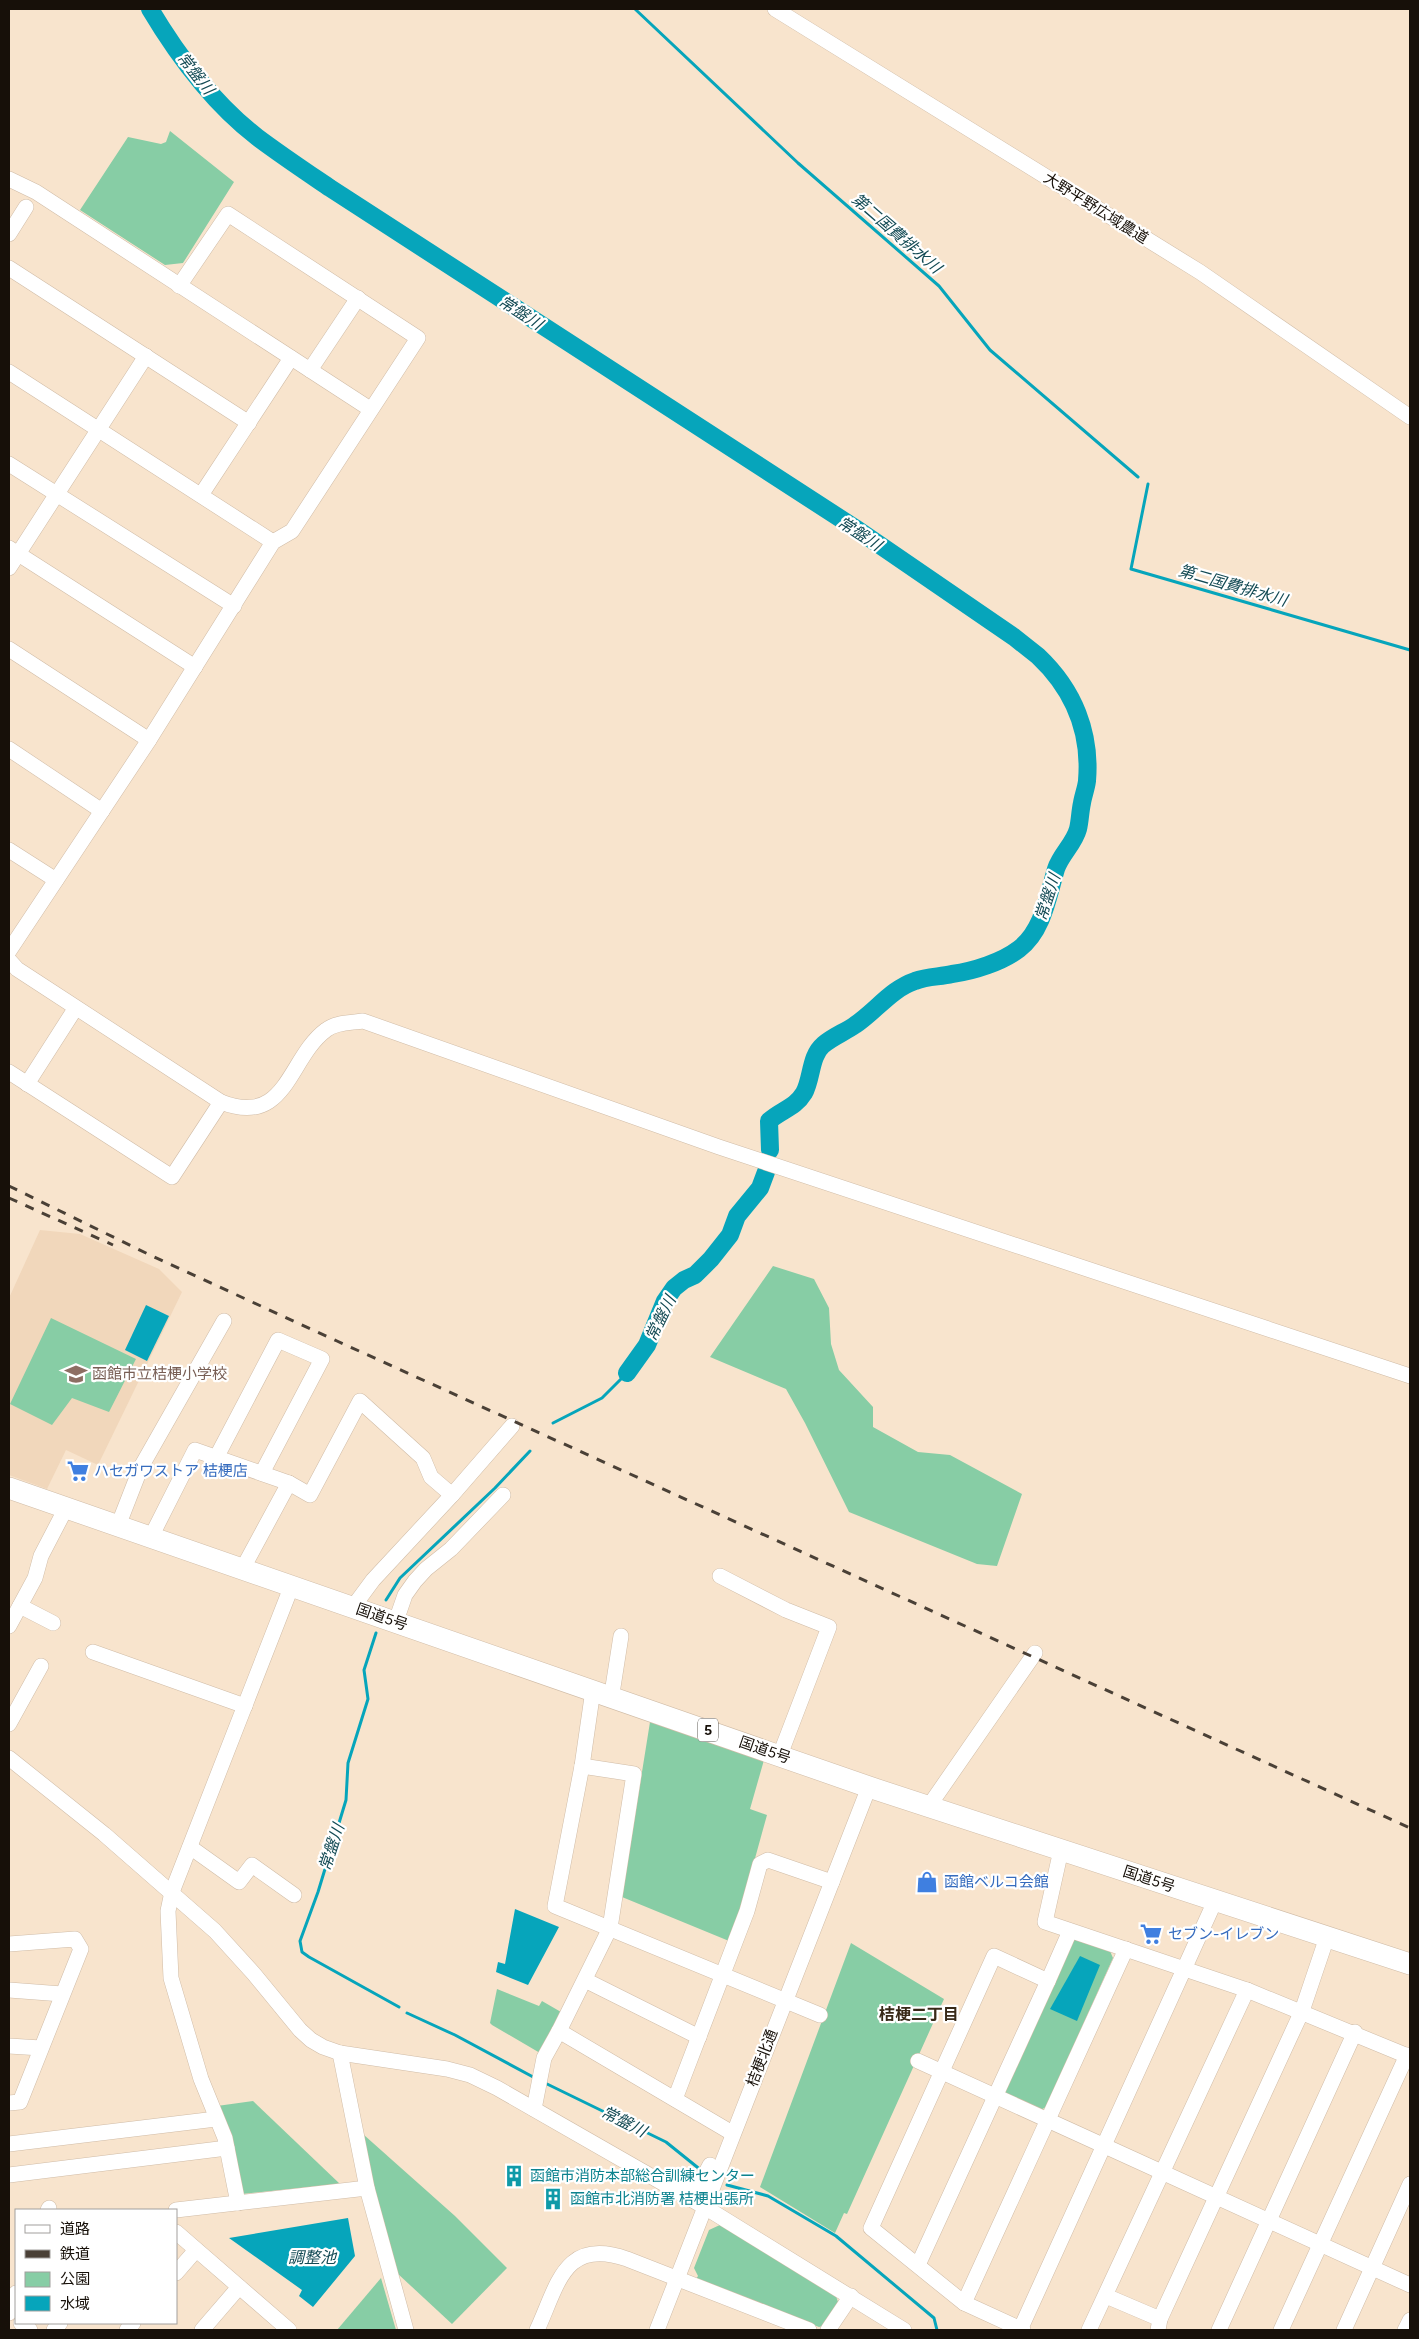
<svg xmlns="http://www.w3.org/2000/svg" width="1419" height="2339" viewBox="0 0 1419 2339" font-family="Figtree,'Noto Sans JP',sans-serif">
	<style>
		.built { fill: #f1d7bb }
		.green { fill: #87cda5 }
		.water { fill: #06a5bb }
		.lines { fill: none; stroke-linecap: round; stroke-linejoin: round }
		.stream { stroke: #06a5bb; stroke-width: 3 }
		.river { stroke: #06a5bb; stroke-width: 18 }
		.minor-casing { stroke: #d0bca7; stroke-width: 16 }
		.highway-casing { stroke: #d0bca7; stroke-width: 22 }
		.minor { stroke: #fff; stroke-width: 15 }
		.highway { stroke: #fff; stroke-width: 21 }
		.rail { stroke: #4a4036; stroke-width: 3; stroke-dasharray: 9 9; stroke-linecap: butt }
		.labels { text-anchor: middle; stroke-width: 4.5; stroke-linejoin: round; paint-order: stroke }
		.shield { fill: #fff; stroke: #5d5853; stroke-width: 1 }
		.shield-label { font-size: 14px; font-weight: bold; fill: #171009 }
		.street-label { font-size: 15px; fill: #171009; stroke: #fff }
		.education-label { font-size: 15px; fill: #785e54; stroke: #fff; text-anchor: start }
		.shop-label { font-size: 15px; fill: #366cbe; stroke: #fff; text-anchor: start }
		.culture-label { font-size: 15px; fill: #0d838f; stroke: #fff; text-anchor: start }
		.water-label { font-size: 16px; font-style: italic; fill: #134a54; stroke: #fff }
		.neighbourhood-label { font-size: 16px; font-weight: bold; fill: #382917; stroke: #fff }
	</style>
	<rect width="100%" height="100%" fill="#f8e4cd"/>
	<polygon class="built" points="40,1230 80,1234 159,1269 182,1292 98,1465 66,1450 47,1489 9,1475 9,1298"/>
	<g class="green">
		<polygon points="170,131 234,182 183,263 165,265 80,210 128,137 161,144 166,142"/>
		<polygon points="773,1266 814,1279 829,1308 831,1344 839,1370 873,1407 873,1427 918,1452 950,1455 1022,1494 997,1566 977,1564 849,1512 805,1423 786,1389 710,1357"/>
		<polygon points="51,1318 136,1359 109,1412 72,1398 52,1425 10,1404"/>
		<polygon points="650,1722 764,1760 750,1809 767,1815 741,1909 729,1941 622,1897"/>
		<polygon points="1075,1939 1110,1951 1113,1958 1046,2107 1039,2111 1007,2097 1004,2089 1070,1942"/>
		<polygon points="851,1943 944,1999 847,2214 844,2213 835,2233 760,2187"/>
		<polygon points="497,1989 539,2006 542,2001 561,2012 540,2053 492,2025 490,2023"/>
		<polygon points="253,2101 340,2184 242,2194 217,2106"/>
		<polygon points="364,2135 455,2216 507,2268 452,2324 397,2273 374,2187"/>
		<polygon points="722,2224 836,2296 839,2305 826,2325 819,2327 696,2279 698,2276 694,2268 709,2230"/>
		<polygon points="381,2278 396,2330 337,2330"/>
	</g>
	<g class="water">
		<polygon points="146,1305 169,1316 147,1361 125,1350"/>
		<polygon points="515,1909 559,1927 528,1985 496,1972 498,1962 505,1964"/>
		<polygon points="1080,1956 1100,1965 1077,2021 1050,2009"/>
		<polygon points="348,2218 355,2256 313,2307 299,2296 302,2290 229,2238"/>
	</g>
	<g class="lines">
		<g class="stream">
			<polyline points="635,9 798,163 939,286 990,350 1138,477"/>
			<polyline points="1148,484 1131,569 1410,650"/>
			<polyline points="553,1423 602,1398 627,1373"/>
			<polyline points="386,1600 400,1578 495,1488 530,1451"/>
			<polyline points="376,1633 364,1670 368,1699 348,1763 346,1800 318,1892 300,1941 302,1952 309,1957 399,2007"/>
			<polyline points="407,2013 455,2035 535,2078"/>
			<polyline points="545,2083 666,2142 702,2171"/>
			<polyline points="727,2185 768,2196 836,2236 934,2318 937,2330"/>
		</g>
		<g class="river">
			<path d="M150,9C178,56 213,103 257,137C281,155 305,171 330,188L855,528L1014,637L1038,656C1074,690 1091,733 1087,781C1086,789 1083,796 1082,803C1080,812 1080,821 1078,829C1074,844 1061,854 1056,869C1048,896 1043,931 1019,949C1002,962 974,971 952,974C940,977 928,976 915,981C891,989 876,1011 855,1025C845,1032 832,1037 823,1045C810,1056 812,1079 804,1093C795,1108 781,1110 769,1121L770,1150"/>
			<polyline points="627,1373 647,1345 665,1301 674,1288 684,1280 695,1275 711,1259 730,1235 737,1216 760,1188 766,1172"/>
		</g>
		<g class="minor-casing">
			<g id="minor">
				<polyline points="775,9 1200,272 1410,417"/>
				<polyline points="9,179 36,192 370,409"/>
				<polyline points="9,234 26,207"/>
				<polyline points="9,268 249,423"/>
				<polyline points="310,370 358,298"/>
				<polyline points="9,372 273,542"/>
				<polyline points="9,464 234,606"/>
				<polyline points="201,495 291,358"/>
				<polyline points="9,548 195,667"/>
				<polyline points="9,568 146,356"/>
				<polyline points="9,649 149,740"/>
				<polyline points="9,749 102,811"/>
				<polyline points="9,850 56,880"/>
				<polyline points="9,951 149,740 273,542 292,531 418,338 228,214 179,286"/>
				<path d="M9,960L17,969L221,1102C287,1128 288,1058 326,1030C336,1022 351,1023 363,1021L719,1147L1410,1376"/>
				<polyline points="9,1072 172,1177 221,1102"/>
				<polyline points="27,1084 75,1009"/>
				<polyline points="216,1458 278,1340 322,1359 262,1473"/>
				<polyline points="118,1526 141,1467 224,1321"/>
				<polyline points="151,1537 195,1450 289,1483 310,1495 360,1401 423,1458 431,1477 452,1495"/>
				<polyline points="243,1568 289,1483"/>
				<polyline points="720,1576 786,1610 829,1627 780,1755"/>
				<polyline points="20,1606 53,1623"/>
				<polyline points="353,1607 373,1580 452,1495 512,1426"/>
				<polyline points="396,1621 405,1595 415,1581 426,1569 451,1549 503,1495"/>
				<polyline points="9,1626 35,1578 41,1556 66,1508"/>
				<polyline points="93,1652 245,1706"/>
				<polyline points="593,1690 582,1766 555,1906 820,2015"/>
				<polyline points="609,1696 613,1687 621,1636"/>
				<polyline points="9,1724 41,1666"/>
				<polyline points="9,1758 104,1834 215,1931 254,1974 300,2030 311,2040 323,2047 340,2053 447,2069 470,2075 497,2088 703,2206 904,2330"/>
				<polyline points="582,1766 634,1774 610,1928 559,2031 732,2133"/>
				<polyline points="929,1806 1035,1653"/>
				<polyline points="190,1847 239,1882 252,1865 294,1895"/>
				<polyline points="1061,1850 1045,1922 1247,1990 1410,2057"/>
				<polyline points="9,1944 75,1939 81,1949 20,2102 9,2103"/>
				<polyline points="585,1980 699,2037"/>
				<polyline points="9,1990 62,1994"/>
				<polyline points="9,2046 41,2048"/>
				<polyline points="340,2053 367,2188 406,2330"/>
				<polyline points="918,2061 1410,2285"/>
				<polyline points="675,2099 747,1911 760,1864 768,1860 832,1882"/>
				<polyline points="534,2109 544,2058 559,2031"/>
				<polyline points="9,2144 216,2119"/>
				<polyline points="9,2175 227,2148"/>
				<polyline points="674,2181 688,2187 700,2184 710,2165"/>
				<polyline points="238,2203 225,2138 201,2079 171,1978 168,1911 172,1892 292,1585"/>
				<polyline points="48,2210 49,2208"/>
				<polyline points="176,2210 367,2188"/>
				<polyline points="176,2232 289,2330"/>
				<polyline points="918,2265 1048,1981"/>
				<polyline points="176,2273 196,2250"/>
				<polyline points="1106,2296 1160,2319 1158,2330"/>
				<polyline points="964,2303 1126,1949"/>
				<polyline points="9,2313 16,2293"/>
				<polyline points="1160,2319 1302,2011 1327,1937"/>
				<polyline points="21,2323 30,2330"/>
				<polyline points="54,2330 60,2323"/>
				<polyline points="127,2330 133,2323"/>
				<polyline points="202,2330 239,2287"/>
				<path d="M537,2330C558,2285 564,2237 627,2259L809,2330"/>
				<polyline points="657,2330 869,1787"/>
				<polyline points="828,2330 851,2296"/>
				<polyline points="1020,2330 1215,1901"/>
				<polyline points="1023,2330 964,2303 871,2228 994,1956 1048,1981 1070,1931"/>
				<polyline points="1089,2330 1247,1990"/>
				<polyline points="1219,2330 1355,2032"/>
				<polyline points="1281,2330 1407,2055"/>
				<polyline points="1344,2330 1410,2184"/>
				<polyline points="1405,2330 1410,2320"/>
			</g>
		</g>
		<g class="highway-casing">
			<polyline id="highway" points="9,1488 869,1787 1410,1964"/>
		</g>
		<use href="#minor" class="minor"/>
		<use href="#highway" class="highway"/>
		<g class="rail">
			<polyline points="9,1186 152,1256 337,1341 1410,1828"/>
			<polyline points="9,1198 113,1245"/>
		</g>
	</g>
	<defs>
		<g id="school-bare" transform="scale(1.725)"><path d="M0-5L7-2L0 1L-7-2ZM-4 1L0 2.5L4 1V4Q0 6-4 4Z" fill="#8d6e63" stroke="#fff" stroke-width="2.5" paint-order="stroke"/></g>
		<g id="supermarket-bare" transform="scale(1.725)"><path d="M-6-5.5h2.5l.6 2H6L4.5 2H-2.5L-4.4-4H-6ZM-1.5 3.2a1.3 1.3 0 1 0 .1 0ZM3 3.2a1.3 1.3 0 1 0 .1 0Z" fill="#3f7fe0" stroke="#fff" stroke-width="2.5" paint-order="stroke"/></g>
		<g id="shop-bare" transform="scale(1.725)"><path d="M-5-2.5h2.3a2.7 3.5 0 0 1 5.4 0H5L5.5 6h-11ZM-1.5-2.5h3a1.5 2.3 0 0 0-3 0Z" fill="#3f7fe0" stroke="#fff" stroke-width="2.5" paint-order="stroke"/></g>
		<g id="building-bare" transform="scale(1.725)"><path d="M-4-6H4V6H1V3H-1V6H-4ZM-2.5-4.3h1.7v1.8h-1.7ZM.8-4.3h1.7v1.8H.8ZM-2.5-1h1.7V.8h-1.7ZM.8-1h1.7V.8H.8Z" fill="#0f9aa8" stroke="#fff" stroke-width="2.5" paint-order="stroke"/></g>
	</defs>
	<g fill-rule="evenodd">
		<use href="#school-bare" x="76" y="1374"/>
		<use href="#supermarket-bare" x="78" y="1471"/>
		<use href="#shop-bare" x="927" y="1882"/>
		<use href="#supermarket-bare" x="1151" y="1934"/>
		<use href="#building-bare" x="514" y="2176"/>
		<use href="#building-bare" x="553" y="2199"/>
	</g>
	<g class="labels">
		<rect class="shield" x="698" y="1718.5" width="20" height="23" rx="4"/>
		<g class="shield-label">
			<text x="708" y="1735">5</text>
		</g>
		<g class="street-label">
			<text transform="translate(1096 208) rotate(32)" y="5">大野平野広域農道</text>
			<text transform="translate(382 1617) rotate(19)" y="5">国道5号</text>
			<text transform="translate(765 1750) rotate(19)" y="5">国道5号</text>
			<text transform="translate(1149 1879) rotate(18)" y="5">国道5号</text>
			<text transform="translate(762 2058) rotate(-69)" y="5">桔梗北通</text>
		</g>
		<g class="education-label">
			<text x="92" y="1379">函館市立桔梗小学校</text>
		</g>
		<g class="shop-label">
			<text x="94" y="1476">ハセガワストア 桔梗店</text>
			<text x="944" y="1887">函館ベルコ会館</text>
			<text x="1168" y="1939">セブン-イレブン</text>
		</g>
		<g class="culture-label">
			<text x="530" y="2181">函館市消防本部総合訓練センター</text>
			<text x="570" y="2204">函館市北消防署 桔梗出張所</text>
		</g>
		<g class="water-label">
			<text transform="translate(196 73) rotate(52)" y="6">常盤川</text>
			<text transform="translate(897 233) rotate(41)" y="6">第二国費排水川</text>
			<text transform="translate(521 312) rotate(33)" y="6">常盤川</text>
			<text transform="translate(860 533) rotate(33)" y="6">常盤川</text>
			<text transform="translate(1233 585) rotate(16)" y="6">第二国費排水川</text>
			<text transform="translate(1047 897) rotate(-72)" y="6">常盤川</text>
			<text transform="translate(660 1318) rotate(-64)" y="6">常盤川</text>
			<text transform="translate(331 1847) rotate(-72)" y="6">常盤川</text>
			<text transform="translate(624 2121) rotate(27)" y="6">常盤川</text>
			<text x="312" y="2263">調整池</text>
		</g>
		<g class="neighbourhood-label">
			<text x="919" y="2020">桔梗二丁目</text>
		</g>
	</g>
	<rect width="1419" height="2339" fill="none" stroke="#171009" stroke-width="20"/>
	<rect x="15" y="2209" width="162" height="115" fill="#ffffff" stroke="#a29f9d"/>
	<rect x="25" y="2225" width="25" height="8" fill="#ffffff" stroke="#a29f9d"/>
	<text x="60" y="2234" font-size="15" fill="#171009">道路</text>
	<rect x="25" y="2250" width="25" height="8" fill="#4a4036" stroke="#a29f9d"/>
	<text x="60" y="2259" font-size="15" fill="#171009">鉄道</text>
	<rect x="25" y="2272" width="25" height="15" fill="#87cda5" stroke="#a29f9d"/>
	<text x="60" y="2284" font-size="15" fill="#171009">公園</text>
	<rect x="25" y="2296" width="25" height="15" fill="#06a5bb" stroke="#a29f9d"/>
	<text x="60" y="2309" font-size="15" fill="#171009">水域</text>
</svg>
